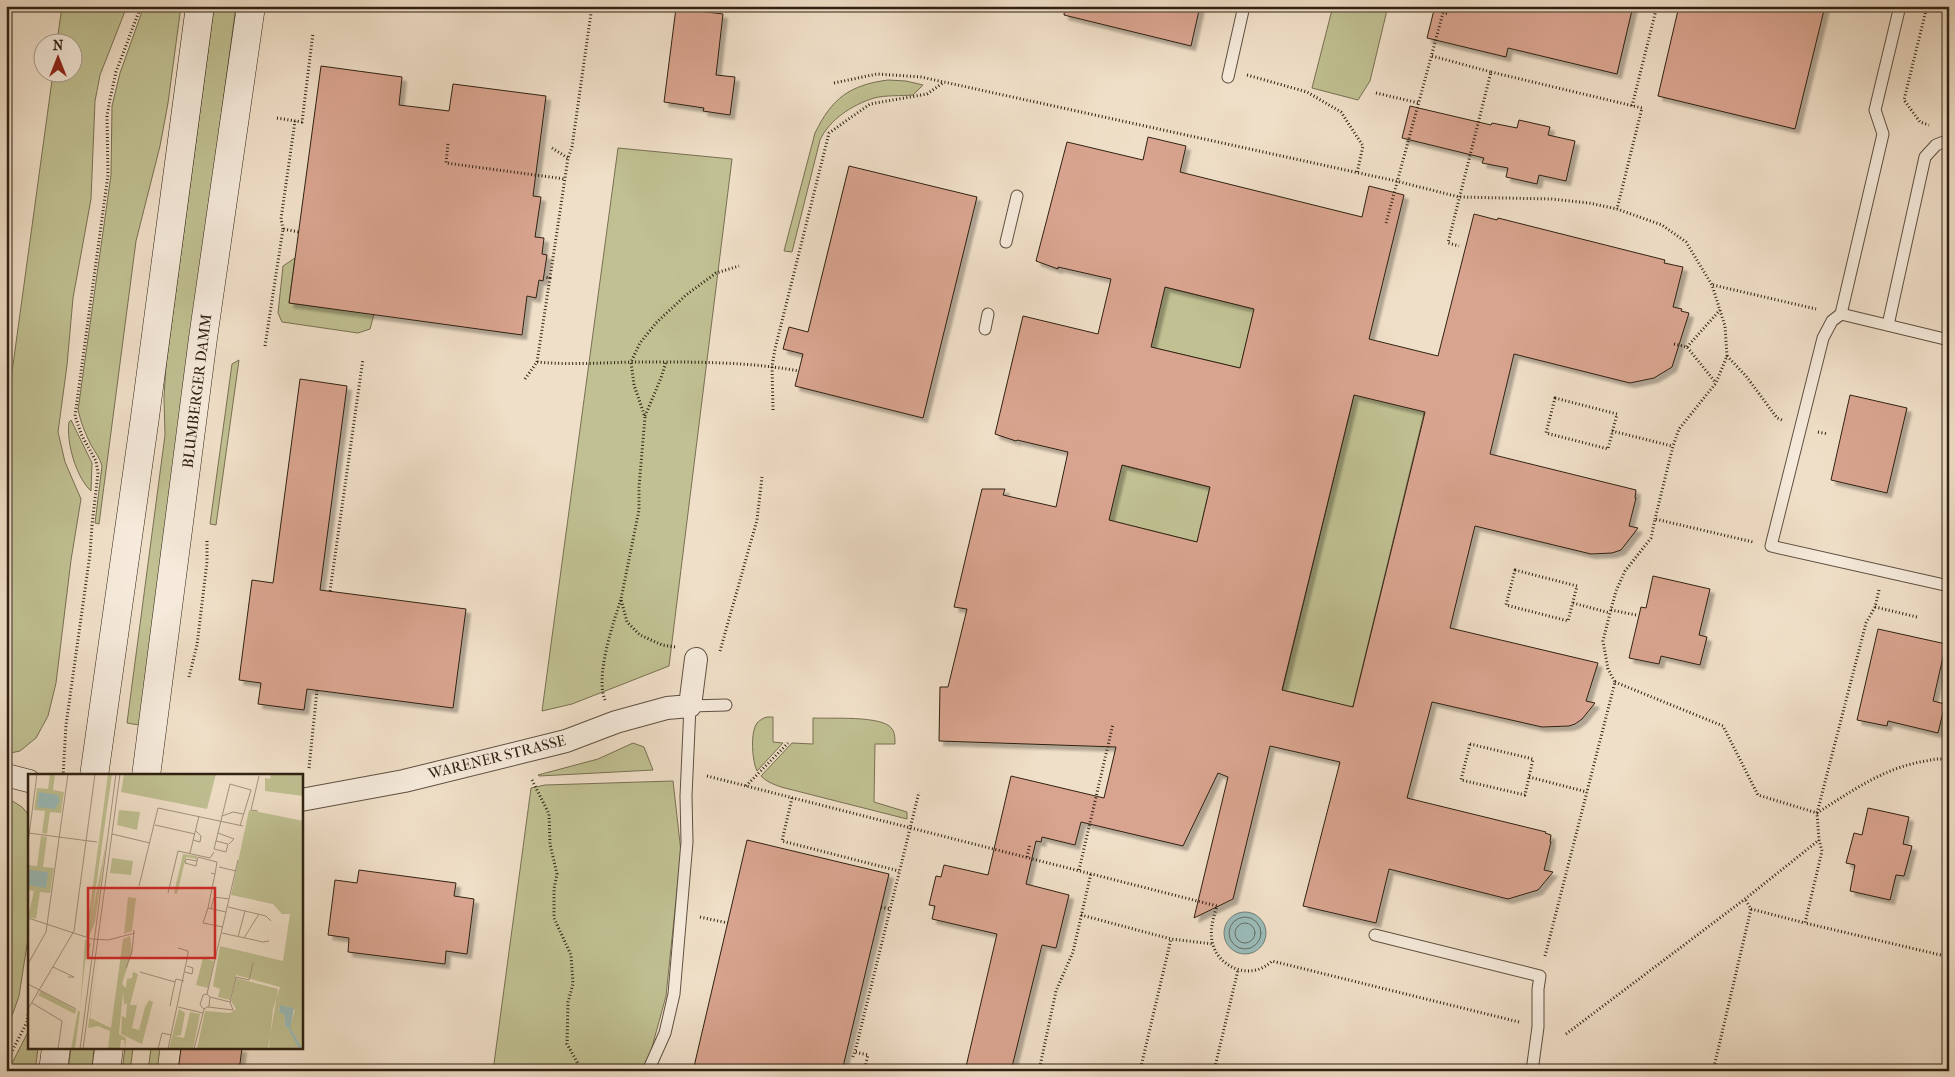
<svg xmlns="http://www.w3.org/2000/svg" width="1955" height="1077" viewBox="0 0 1955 1077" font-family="'IM FELL French Canon',serif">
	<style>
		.green { fill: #c0c092; stroke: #787052 }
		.water { fill: #9bbcba; stroke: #707e77 }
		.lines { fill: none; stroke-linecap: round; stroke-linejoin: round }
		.shore { stroke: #656e66; stroke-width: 1 }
		.building { fill: #d9a48f; stroke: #2f2112; fill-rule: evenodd; filter: url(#shadow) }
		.service-casing { stroke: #5f5040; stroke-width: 13 }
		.minor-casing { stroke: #5f5040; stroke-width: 24 }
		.secondary-casing { stroke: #2f2112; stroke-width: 29 }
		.path { stroke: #2f2112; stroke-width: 3; stroke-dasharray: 1 2.5; stroke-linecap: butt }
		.service { stroke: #f5eadb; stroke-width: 11 }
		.minor { stroke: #f5eadb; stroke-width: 22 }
		.secondary { stroke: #f5eadb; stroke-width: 28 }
		.labels { text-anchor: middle; stroke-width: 4.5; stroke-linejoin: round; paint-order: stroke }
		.street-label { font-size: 15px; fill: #2f2112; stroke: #f5eadb }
		.inset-river { fill: none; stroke: #9bbcba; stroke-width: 2.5 }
		.inset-road { fill: none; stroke: #a3937f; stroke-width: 1 }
		.view { fill: #d62828; fill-opacity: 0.15; stroke: #d62828; stroke-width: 2.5 }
		.inset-edge { fill: none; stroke: #2f2112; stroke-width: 2.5 }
	</style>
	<defs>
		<filter id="shadow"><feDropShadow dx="4.5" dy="4.5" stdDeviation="1" flood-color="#0004"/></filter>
	</defs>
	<rect width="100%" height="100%" fill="#f0dfc8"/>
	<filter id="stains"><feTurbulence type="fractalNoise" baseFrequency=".004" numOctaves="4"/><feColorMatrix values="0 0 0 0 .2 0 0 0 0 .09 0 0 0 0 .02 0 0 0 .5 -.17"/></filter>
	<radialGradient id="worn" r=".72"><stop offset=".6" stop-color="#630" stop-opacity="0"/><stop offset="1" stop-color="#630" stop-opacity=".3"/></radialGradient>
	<g class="green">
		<polygon points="62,6 127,6 100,75 95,101 91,199 73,298 67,365 58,432 65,462 81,499 71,560 56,683 48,716 36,738 20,751 6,754 6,416 53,73 72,72 72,42 57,42"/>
		<path d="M144,6H181L168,103L160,146L136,241L99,524L95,523L102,466C100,458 95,452 91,445C85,433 81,423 78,410L111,175L112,106L120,73Z"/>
		<polygon points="214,6 236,6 139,725 127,723 165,435 164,397 166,365"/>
		<polygon points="1333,6 1388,6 1370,81 1358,100 1312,88"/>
		<path d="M888,80L906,81L923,85L913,95C901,96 886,95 874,98C852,105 830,119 820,140L792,252L784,251L815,133C832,98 850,85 888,80Z"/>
		<polygon points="618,148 732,159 669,666 572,704 542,711"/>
		<polygon points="295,258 289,303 374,314 370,329 358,333 282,322 278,313 283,266"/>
		<polygon points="1152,284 1259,310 1253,314 1240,368 1138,344 1156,328 1159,312 1146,309"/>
		<polygon points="239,360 216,525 210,524 232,364"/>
		<polygon points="1356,387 1426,405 1351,714 1314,705 1316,698 1291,692 1289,698 1281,696"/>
		<path d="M71,420L92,463L91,491C76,477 66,442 69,422Z"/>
		<polygon points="1109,462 1210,487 1197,542 1096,517"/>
		<path d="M767,717H773V742L783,743L757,771C752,761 750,732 757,723C760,720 763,718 767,717Z"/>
		<path d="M813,718C829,719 884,715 892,729C895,733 895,739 895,744H875L874,802L907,812V819L781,787C773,784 767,782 761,776L792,743L813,744Z"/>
		<polygon points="633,743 644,747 653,770 539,776 538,775 598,759"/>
		<polygon points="673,781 681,852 666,996 649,1058 641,1071 493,1071 531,788 545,785"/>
		<polygon points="6,797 22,807 29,815 29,932 19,996 6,1033"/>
		<polygon points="29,1030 29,1048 38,1048 35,1071 8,1071"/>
		<polygon points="71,1048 94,1048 92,1071 68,1071"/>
		<polygon points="125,1048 133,1048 130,1071 122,1071"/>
		<polygon points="151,1048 160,1048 157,1071 148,1071"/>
	</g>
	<circle class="water" cx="1245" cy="933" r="21"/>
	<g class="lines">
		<g class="shore">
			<circle cx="1245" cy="933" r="16"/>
			<circle cx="1245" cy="933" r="10"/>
		</g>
	</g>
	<g class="building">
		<polygon points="1065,6 1200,6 1191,46 1064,15"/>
		<polygon points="1435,6 1633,6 1617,74 1508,48 1506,57 1427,38"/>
		<polygon points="1679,6 1825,6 1795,129 1658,96"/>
		<polygon points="676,8 723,14 716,75 735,77 730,115 703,111 704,108 664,102"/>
		<polygon points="321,66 402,77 399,105 449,111 453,84 546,96 533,196 541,197 535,237 544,238 542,254 547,255 543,281 539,280 536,298 527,296 522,335 289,303"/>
		<polygon points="1410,106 1491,125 1492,123 1517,128 1519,120 1550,127 1548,135 1575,141 1566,181 1539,175 1537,184 1506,177 1508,168 1482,163 1484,158 1402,138"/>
		<path d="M1148,137L1186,146L1180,172L1362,217L1369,186L1404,195L1369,339L1438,356L1474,214L1497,220L1498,218L1665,260L1664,263L1683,267L1673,307L1682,309L1681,311L1689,313L1672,367L1654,378L1630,383L1514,354L1490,454L1636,490L1635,498H1636L1629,526L1638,528L1621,550L1612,553L1591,554L1475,526L1450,628L1598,663L1586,701L1595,703L1582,719L1575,724L1569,726L1542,727L1432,702L1407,798L1546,832L1545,833L1551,835L1550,842H1551L1544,870L1553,872L1538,890L1508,899L1389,869L1376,923L1303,906L1340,762L1270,746L1233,899L1194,918L1228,777L1218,773L1183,846L1081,822L1075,845L1042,837L1041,842L1036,841L1026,884L1069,895L1056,948L1042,945L1011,1071H965L997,934L932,919L935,906L929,905L936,876L941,877L944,865L988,875L1011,776L1104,798L1116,747L939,741L940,687H948L967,609L954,607L982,489H1005L1003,495L1056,507L1068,452L1017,440L1016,441L995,434L1023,316L1098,334L1111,279L1058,267V269L1036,261L1067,142L1143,160ZM1165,287L1254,309L1240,368L1151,347ZM1354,395L1425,412L1353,707L1282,690ZM1122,465L1210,487L1197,542L1109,520Z"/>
		<polygon points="849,166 977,197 923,418 795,386 803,354 783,349 789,327 808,332"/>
		<polygon points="300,379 347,386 320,590 466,609 453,708 307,689 304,710 258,704 261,683 239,680 252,580 273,583"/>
		<polygon points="1850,395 1907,408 1887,493 1831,480"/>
		<polygon points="1653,576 1710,589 1699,635 1707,637 1700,665 1661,656 1659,664 1629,658 1641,607 1646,608"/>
		<polygon points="1878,629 1946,644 1933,701 1945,704 1938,733 1888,721 1887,726 1857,720"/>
		<polygon points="1868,808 1909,817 1903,844 1912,846 1904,876 1896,875 1890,900 1850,891 1855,865 1846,863 1854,833 1862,835"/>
		<polygon points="747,840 889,874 842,1071 693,1071"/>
		<polygon points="359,870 456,883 454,896 474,899 467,954 446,951 445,964 348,952 349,938 328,935 335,880 357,883"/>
		<polygon points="181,1048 242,1048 239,1071 178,1071"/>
	</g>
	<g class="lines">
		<g class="service-casing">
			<g id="service">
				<polyline points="1228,77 1244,6"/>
				<polyline points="1006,242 1017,196"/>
				<polyline points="1841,314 1883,134 1875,110 1900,6"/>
				<polyline points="1888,325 1925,157 1936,145 1949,140"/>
				<polyline points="985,329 988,314"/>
				<polyline points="1949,340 1841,314 1832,321 1823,338 1771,546 1949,586"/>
				<polyline points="1375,935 1540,976 1538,989 1538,1027 1532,1071"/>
				<polyline points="648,1071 665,1033 674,994 687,842 686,796 690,706 726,705"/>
			</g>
		</g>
		<g class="minor-casing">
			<g id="minor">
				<polyline points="6,775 29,781"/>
				<polyline points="301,800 404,781 566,741 616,722 667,708 690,706 696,659"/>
			</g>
		</g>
		<g class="secondary-casing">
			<g id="secondary">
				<polyline points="94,776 145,417 200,6"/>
				<polyline points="146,776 203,338 251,6"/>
				<polyline points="53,1071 56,1048"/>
				<polyline points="106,1071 109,1048"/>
			</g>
		</g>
		<g class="path">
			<polyline points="1927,6 1904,100 1920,122 1929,125"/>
			<polyline points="1432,56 1491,72 1448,243 1459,246"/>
			<polyline points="1491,72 1642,108 1617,209"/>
			<polyline points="1247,75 1307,92 1341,112 1363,146 1357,173"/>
			<polyline points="834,83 877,74 921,77 1396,181 1459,197 1552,199 1589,203 1617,209 1662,225 1686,242 1712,285 1725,326 1727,356 1716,383 1679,429 1673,446 1655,519"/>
			<polyline points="1376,93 1419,103"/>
			<polyline points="1632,106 1657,6"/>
			<polyline points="277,118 302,122 313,33"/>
			<polyline points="448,144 446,163 565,179"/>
			<polyline points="552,148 568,158"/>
			<polyline points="1386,223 1443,13 1449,14"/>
			<polyline points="283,229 281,219 295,121"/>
			<polyline points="550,278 568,158 572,147 592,6"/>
			<polyline points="1713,285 1816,309"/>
			<polyline points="1674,344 1687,347 1716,383"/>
			<polyline points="265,346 283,229 299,232"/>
			<polyline points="1687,347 1720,310"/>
			<polyline points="1727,356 1746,376 1777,418 1782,420"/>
			<polyline points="537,362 550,278 544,277"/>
			<path d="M525,379L537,362C569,365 600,363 632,362C687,362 745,361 799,371"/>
			<polygon points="1555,398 1617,414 1608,449 1546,433"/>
			<polyline points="773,410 772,366 775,349 829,133 870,104 927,94 944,82"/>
			<polyline points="645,416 661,378 666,362"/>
			<polyline points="1612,431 1672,446"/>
			<polyline points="1818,432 1828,434"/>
			<polygon points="1515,570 1577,586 1568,621 1506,605"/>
			<polyline points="1879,590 1875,607 1917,617"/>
			<polyline points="330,591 363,359"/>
			<polyline points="1573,603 1610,613"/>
			<polyline points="1875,607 1866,623 1817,813 1819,840 1822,851 1805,923 1949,957"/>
			<polyline points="1611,610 1636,615"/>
			<polyline points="675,647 662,645 640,635 627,622 621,599 639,510 639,487 645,417 634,385 631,362 640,343 656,323 686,295 716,273 739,266"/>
			<polyline points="720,651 757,520 762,477"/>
			<polyline points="189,677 197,645 207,562 207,539"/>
			<path d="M1615,682L1723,726L1758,795L1817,813C1852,791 1885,767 1926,761C1934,759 1941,758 1949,760"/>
			<path d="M605,700C595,676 613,624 621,599"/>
			<polygon points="1470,744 1533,759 1525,795 1461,780"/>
			<polyline points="309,768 317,690"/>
			<polyline points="63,776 66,725 90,554 92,525 98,473 96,461 82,436 75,416 108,175 107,116 110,99 116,72 141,6"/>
			<path d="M707,776L1217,906C1213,919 1209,931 1213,945C1221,970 1253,980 1272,961L1519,1022"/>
			<polyline points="1529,777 1587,792"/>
			<polyline points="532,780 549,814 550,844 557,874 554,889 554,918 571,955 573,984 568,1002 567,1044 577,1062 579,1071"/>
			<polyline points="746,786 788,743"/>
			<polyline points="792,798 782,841 899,871"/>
			<polyline points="1027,857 1030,844"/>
			<polyline points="1079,870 1113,724"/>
			<polyline points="881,907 890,909"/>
			<polyline points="1751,909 1805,923"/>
			<polyline points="1081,915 1171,939 1213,944"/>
			<polyline points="700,917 728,923"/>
			<polyline points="1545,956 1615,682 1608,669 1603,641 1610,613 1616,591 1625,571 1651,538 1655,519 1753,542"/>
			<polyline points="1566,1034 1745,899 1819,840"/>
			<polyline points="853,1057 855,1052"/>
			<polyline points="6,1063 27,1022 29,1008"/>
			<polyline points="291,1066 328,1071"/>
			<polyline points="1714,1067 1751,909 1745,899"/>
			<polyline points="864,1071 868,1055 855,1052 919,792"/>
			<polyline points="1039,1071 1056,991 1073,952 1091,873"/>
			<polyline points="1140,1071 1171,939"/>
			<polyline points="1214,1071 1238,970"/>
		</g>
		<use href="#service" class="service"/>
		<use href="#minor" class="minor"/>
		<use href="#secondary" class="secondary"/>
	</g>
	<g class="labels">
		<g class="street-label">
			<text transform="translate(197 391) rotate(-83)" y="5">BLUMBERGER DAMM</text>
			<text transform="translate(497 757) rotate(-14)" y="5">WARENER STRASSE</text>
		</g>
	</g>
	<g transform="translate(28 774)">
		<rect width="275" height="275" fill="#f0dfc8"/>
		<path d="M22,0H27L25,16L36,18L33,39L22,38L19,60L14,59L17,37L6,36L9,14L20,15ZM80,0H84L64,141L79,64L67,148L61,163L58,162ZM96,0H188L179,35L93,18ZM243,0H275V22L237,17V4L242,5ZM91,36L112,38L109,56L89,51ZM221,36L275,47V275H241L245,235L252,213L208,201L202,226L190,223L192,215L185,212L192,172L255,187L262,140H254L245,130L203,121ZM258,232L267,236L261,255L257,252L256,239L251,238V234ZM13,62L19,63L15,93L26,94L22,119L12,118L8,145L0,143L6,117L0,116V91L9,92ZM155,80L169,82V85L158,83L149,120L146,119ZM84,84L105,87L103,101L82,99ZM100,123L108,124L104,157L96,160ZM102,162L104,178L94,210L98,214L99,205L104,204L105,198L110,200L102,231H109L104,254L111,256L117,233L121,226L125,228L114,270L93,260L94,242L98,244L99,229L96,231L95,218L91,260L98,264L97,275L96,266H93L92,275H80L82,257L70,252L60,254L71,176L62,244L83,254L95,165ZM57,165L63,170L57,188L52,236ZM175,184L186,187L180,214L168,211ZM208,204L250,215L240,275H169L177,237L202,239L208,235L203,227ZM13,217L48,236L47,240L10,221ZM151,235L157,239L153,261L147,262L156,264L162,238L172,240L165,275H141ZM50,236L52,238L47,275H43Z" fill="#c0c092" fill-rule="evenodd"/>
		<path d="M11,18L30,21L32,27L27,35L9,33ZM1,96L20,98L18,114L1,111ZM252,231L266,234L262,256L257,252L256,240L251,238Z" fill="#9bbcba"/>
		<path class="inset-river" d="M262,256L273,275"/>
		<path class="inset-road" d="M230,37L223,36L231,2M194,42L205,38L215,40M127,51L167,60M0,59L69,68M190,59L206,65L201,70M84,60L122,69M165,66L172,68L173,62L168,57M188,67L200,70L198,78L186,75L202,10L223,16L212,52M0,69L9,0M162,79L171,42M158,85L169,87L168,92L157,89ZM169,87L170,83L189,88L187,100L183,99M191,93L208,97M111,112L130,34L215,52M140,119L150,77L182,84L186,78M200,133L238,142L243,147M180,134L187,100M183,135L186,123L201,125M0,144L64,165L80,166L107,159M195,153L175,149L180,134L198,138M194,159L235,168L241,167M210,163L217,137M216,164L231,140M0,190L18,158L40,0M25,193L46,203H40M98,194L104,178L106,156M112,198L147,208L148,205L156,207M157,198L164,200L165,194L159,192M0,210L48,235M179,220L175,221L172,231L176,235L181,232L182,223L179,220L210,86M182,223L202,228M4,229L34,247L30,275M142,232L147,208M150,233L175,239M180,233L205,236L202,228L208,203L221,206L225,189M0,235L46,157L67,0M52,275L88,0M55,275L92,0M130,275L134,259L143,261M140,275L160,180V177L150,174M166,275L176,235"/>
		<path class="view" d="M60,114H187V184H60Z"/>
		<rect width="275" height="275" class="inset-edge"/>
	</g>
	<rect width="1955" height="1077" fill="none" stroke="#f0dfc8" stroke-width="25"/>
	<rect x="8" y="8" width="1940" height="1062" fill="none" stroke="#2f2112" stroke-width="2.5"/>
	<rect x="12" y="12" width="1930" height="1052" fill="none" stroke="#2f2112"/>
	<g transform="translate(58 58)"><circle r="24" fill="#f5eadb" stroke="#a69a8b"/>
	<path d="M0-4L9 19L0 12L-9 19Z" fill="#8f2418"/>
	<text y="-8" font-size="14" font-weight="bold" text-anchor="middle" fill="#2f2112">N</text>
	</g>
	<rect width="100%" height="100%" filter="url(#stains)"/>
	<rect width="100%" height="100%" fill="url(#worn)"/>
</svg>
